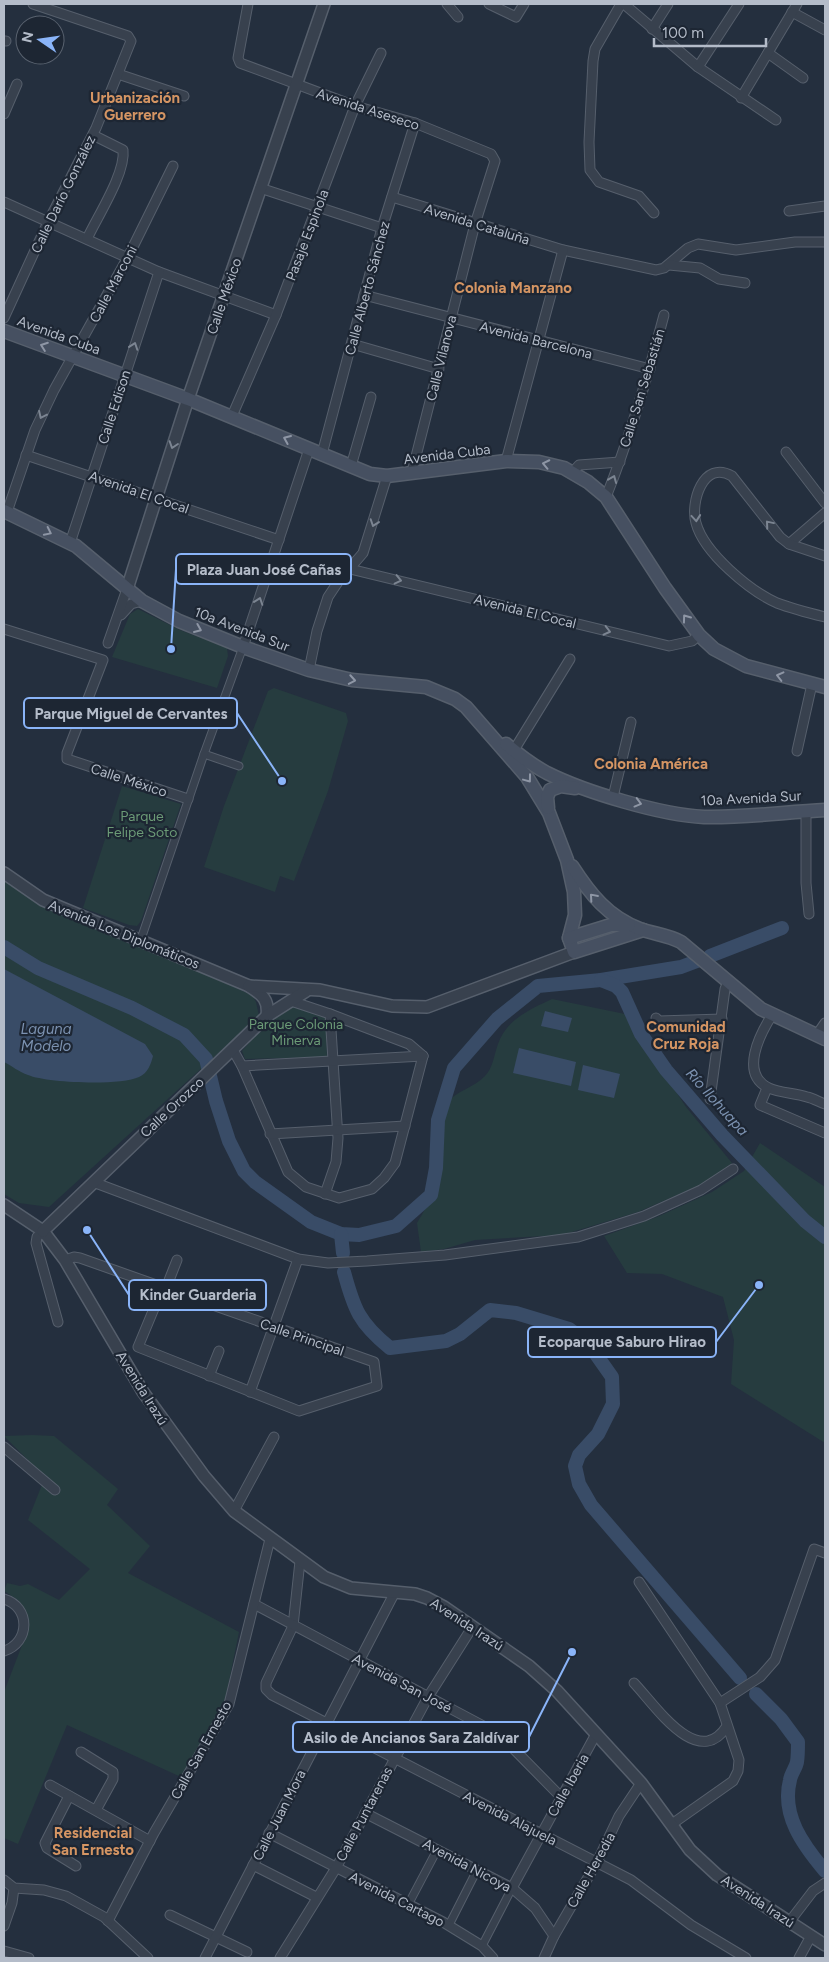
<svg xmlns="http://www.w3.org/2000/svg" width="829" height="1962" viewBox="0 0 829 1962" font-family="Figtree,sans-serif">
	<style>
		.green { fill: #263c3f }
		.water { fill: #394c67 }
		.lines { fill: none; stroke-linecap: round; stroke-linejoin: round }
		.river { stroke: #394c67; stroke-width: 14 }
		.pedestrian-casing { stroke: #565f6c; stroke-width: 9 }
		.minor-casing { stroke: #565f6c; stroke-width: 11 }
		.tertiary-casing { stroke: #565f6c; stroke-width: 14 }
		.secondary-casing { stroke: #565f6c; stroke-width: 15 }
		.pedestrian { stroke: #38414e; stroke-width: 7 }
		.minor { stroke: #38414e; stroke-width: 9 }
		.tertiary { stroke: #38414e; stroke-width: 11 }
		.secondary { stroke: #465061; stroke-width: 12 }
		.oneway { stroke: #8e96a5 }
		.oneway2 { stroke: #7c8592 }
		.labels { text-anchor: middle; stroke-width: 4.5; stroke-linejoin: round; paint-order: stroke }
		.street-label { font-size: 14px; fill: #b4bcc9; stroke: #1d2633 }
		.park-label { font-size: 14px; fill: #6b9a76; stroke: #1d2633 }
		.neighbourhood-label { font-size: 15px; font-weight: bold; fill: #d59563; stroke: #1d2633 }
		.water-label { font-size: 15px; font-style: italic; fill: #7c92b1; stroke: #1d2633 }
		.leader { fill: none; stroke: #8ab4f8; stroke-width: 2 }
		.callout-dot { fill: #8ab4f8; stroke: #1d2633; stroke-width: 2 }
		.callout { fill: #1d2633; stroke: #8ab4f8; stroke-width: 2 }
		.callout-label { font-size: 15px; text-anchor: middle; font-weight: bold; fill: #b4bcc9 }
	</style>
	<rect width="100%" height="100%" fill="#242f3e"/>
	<g class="green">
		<polygon points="138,609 180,630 227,648 228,656 217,688 112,657 130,614"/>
		<polygon points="274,688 346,713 348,721 328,791 294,881 280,876 275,892 204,867 224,806 268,691"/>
		<polygon points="122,786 181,804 141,921 137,926 129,925 83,908"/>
		<polygon points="4,880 41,906 119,936 252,995 256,1002 259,1016 49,1207 19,1203 4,1194"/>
		<path d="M552,999L625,1014L686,1107L732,1163L705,1183L638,1212L562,1235L475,1240L444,1249L421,1252L417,1223C430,1202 438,1185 440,1159C442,1143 436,1117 447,1103C456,1091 475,1087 485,1076C493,1068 494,1055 498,1044C507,1019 529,1010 552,999Z"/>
		<polygon points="291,1007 298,1007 326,1017 327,1057 245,1059 242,1051 270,1019"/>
		<polygon points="760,1143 825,1187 825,1443 731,1384 734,1340 723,1297 662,1274 627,1273 604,1236 657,1217 712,1192 744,1171"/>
		<polygon points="32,1435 54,1436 118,1489 107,1505 150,1546 128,1573 239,1632 225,1701 181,1777 67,1725 18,1844 4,1838 4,1692 29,1627 26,1613 18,1600 4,1591 7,1583 20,1586 28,1584 59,1600 90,1569 28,1520 45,1477 4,1436"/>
	</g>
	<g class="water">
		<path d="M4,969L145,1044L153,1056C151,1064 148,1073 139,1077C120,1086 47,1083 28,1075C19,1072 12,1066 4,1062Z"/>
		<polygon points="545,1011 572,1018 568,1032 541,1026"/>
		<polygon points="519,1048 576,1062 571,1086 513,1073"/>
		<polygon points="583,1065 620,1074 614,1098 578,1090"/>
	</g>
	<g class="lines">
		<g class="river">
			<polyline points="4,947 38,968 132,1008 184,1035 206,1059 216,1101 229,1141 244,1171 255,1182 311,1222 341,1234 359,1235 396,1226 431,1195 436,1168 438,1120 454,1068 497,1019 538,986 601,980 681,967 697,961"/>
			<polyline points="710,956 782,928"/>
			<polyline points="601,980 616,986 622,992 641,1034 666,1070 722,1135 805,1221 825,1237"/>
			<polyline points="341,1234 343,1253"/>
			<path d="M344,1272C354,1309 359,1323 390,1348L446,1341L460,1334L490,1310L516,1313L569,1329L588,1343L612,1377L613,1404L598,1434L579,1455L575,1466L579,1484L591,1505L740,1678"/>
			<path d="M756,1694L781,1719L798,1742C798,1749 798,1756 797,1762C796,1768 791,1773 790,1780C781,1815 803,1845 825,1871"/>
		</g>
		<g class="pedestrian-casing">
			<g id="pedestrian">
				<polyline points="204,754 239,766"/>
				<polyline points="141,939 204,754 243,647"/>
				<polyline points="409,1903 437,1850"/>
				<polyline points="449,1925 477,1870"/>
				<polyline points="482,1946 512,1888"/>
			</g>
		</g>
		<g class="minor-casing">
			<g id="minor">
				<polyline points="248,4 238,58 240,63 355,106 415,123 491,154 495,161 475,224 412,472"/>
				<polyline points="447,4 458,17"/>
				<polyline points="489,4 516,17 524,4"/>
				<polyline points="621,4 595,49 593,61 589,142 590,170 599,182 639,196 654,213"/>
				<polyline points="624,4 698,67 776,120"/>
				<polyline points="792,12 825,30"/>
				<polyline points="652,29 668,4"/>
				<polyline points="4,41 6,41"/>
				<polyline points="768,53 803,78"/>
				<polyline points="698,67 739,4"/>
				<polyline points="118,74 184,96"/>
				<polyline points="741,98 797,4"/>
				<polyline points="4,114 17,84"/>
				<polyline points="260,188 382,228"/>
				<polyline points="392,197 563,250 656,270 664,268 688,248 698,244 736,250 795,242 825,242"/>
				<polyline points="4,202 159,272 276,315"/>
				<polyline points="789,211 825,206"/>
				<path d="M87,239C97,217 126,173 123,150L93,135"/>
				<polyline points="669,265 700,268 719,279 745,283"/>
				<polyline points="364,295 650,369"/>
				<polyline points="4,318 48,222 96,128 131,41 128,36 33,4"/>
				<polyline points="352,344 439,369"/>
				<polyline points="232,416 276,315 355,106 381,53"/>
				<polyline points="786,452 825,503"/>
				<polyline points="322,454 382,228 415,123"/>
				<polyline points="26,455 279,540"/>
				<polyline points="506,461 563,250"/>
				<polyline points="351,466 371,397"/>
				<polyline points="572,473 579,465 620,462"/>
				<path d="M606,497C630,437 648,376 664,315"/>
				<polyline points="7,512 35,430 54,390 128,257 173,166"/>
				<polyline points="70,543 159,272"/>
				<polyline points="789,544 825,513"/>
				<path d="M825,556L789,544L780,537L732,476C703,459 690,503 696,523C704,553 750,591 777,603C793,609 809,613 825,617"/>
				<polyline points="350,569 669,646 692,641 699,635"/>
				<polyline points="121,615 131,604 142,601"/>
				<polyline points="4,629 103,660 67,753 67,759 188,799"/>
				<polyline points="108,643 127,589"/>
				<polyline points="243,647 309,449"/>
				<polyline points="309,670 317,631 328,597 338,582 363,553 387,476"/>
				<polyline points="514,750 570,659"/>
				<polyline points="797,751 812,684"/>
				<polyline points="613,797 631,722"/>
				<polyline points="806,811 806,883 809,914"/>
				<polyline points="291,1001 330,1014 338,1138 336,1162 325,1194"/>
				<polyline points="330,1014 409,1044 423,1056"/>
				<path d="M772,1015C760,1034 739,1074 769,1088C780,1093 795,1093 807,1097C813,1098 819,1102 825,1104"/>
				<polyline points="656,1018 659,1021 722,1019"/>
				<polyline points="816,1036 825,1023"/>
				<polyline points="233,1050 242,1066 288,1172 306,1187 339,1198 372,1189 384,1178 395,1163 423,1056"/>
				<polyline points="242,1066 423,1056"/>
				<polyline points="767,1088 760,1105 825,1133"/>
				<polyline points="710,1099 725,989 728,982"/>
				<polyline points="270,1134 405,1126"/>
				<polyline points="93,1182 298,1259 328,1263 367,1261 445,1255 578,1237 644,1216 701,1190 733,1169"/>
				<polyline points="43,1231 37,1237 36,1243 58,1322"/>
				<path d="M65,1260L74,1257L80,1258C178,1292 276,1328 374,1362L377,1386L299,1411L138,1347L163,1287"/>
				<polyline points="166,1288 177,1260"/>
				<polyline points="209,1376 219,1351"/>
				<polyline points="250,1392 298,1259"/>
				<polyline points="4,1447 55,1490"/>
				<polyline points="234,1511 274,1437"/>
				<polyline points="300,1561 293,1626 266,1683 266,1689 272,1695 631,1880 691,1925 746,1958"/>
				<polyline points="639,1582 720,1703 739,1760 738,1771 733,1781 672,1824"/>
				<path d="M4,1599C31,1607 30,1643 4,1651"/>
				<polyline points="254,1604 489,1729 506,1741 561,1797"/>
				<path d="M634,1683C655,1705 698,1771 727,1726"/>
				<polyline points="720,1703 760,1677 775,1660 814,1549 825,1553"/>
				<polyline points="81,1752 113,1772 113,1779 96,1810"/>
				<polyline points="50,1785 150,1841"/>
				<polyline points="69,1796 45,1843 47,1848 76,1866"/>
				<polyline points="365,1813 512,1888 535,1908 554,1936"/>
				<polyline points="269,1833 443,1922 482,1946 493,1958"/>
				<polyline points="253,1865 316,1897"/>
				<polyline points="4,1880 14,1888 44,1890 66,1896 104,1917 148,1958"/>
				<polyline points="512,1888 596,1734"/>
				<polyline points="170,1915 247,1952"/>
				<polyline points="108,1921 154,1833 229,1704 270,1539"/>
				<polyline points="790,1921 813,1891 825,1883"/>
				<polyline points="4,1926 12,1903 14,1888"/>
				<polyline points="4,1951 29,1958"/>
				<polyline points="205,1958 395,1592"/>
				<polyline points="280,1958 336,1868 428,1697 473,1626"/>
				<polyline points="544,1958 554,1936 597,1862 619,1816 641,1783"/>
				<polyline points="799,1958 811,1936"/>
			</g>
		</g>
		<g class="tertiary-casing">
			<g id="tertiary">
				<polyline points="127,589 188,399 324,4"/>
				<path d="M4,873L43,900L249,986C263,995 269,1000 267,1016"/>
				<polyline points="249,986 320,990 392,1006 427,1007 574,952"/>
				<polyline points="4,1205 43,1231 65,1260 143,1392 204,1476 234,1511 324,1577 351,1588 415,1594 427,1598 444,1607 529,1666 557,1691 641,1783 690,1850 717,1875 825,1945"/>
				<polyline points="43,1231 267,1016 306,991"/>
			</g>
		</g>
		<g class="secondary-casing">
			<g id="secondary">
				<polyline points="4,331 188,399 370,474 387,476 506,461 539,462 564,468 588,482 606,497 665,588 699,635 714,649 746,666 825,687"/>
				<polyline points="4,511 76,546 142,601 179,621 243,647 309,670 352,680 426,687 455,699 466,707 527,777 549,813 567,860 574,892 575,915 569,938 574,952 643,930"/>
				<path d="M506,744C519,755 532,765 547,773C585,792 661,815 704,817C744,818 785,812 825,810"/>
				<polyline points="548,808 547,797 550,790 561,786 575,788"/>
				<path d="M572,866C590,894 608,917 640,929C654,934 668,935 681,942L761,1009L825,1039"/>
				<polyline points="569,938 611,925 629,925"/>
			</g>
		</g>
		<use href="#pedestrian" class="pedestrian"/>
		<use href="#minor" class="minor"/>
		<use href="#tertiary" class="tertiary"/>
		<use href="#secondary" class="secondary"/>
	</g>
	<defs><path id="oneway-chevron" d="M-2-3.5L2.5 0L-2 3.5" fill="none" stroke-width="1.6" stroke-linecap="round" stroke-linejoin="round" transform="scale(1.25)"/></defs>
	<g class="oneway">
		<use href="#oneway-chevron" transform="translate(44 346) rotate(-160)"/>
		<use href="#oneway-chevron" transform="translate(287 439) rotate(-157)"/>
		<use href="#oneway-chevron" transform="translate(546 464) rotate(-168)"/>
		<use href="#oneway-chevron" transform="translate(48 532) rotate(26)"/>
		<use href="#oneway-chevron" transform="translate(686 618) rotate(-126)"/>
		<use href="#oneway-chevron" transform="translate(198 629) rotate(23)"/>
		<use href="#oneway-chevron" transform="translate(780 676) rotate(-166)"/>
		<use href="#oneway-chevron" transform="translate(352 680) rotate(10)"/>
		<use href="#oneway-chevron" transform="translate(528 779) rotate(53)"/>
		<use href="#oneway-chevron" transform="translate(638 803) rotate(15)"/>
		<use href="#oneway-chevron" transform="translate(593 897) rotate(-131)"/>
	</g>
	<g class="oneway2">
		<use href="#oneway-chevron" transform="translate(134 346) rotate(-71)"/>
		<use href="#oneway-chevron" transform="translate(42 415) rotate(115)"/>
		<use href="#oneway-chevron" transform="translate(173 445) rotate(108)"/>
		<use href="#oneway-chevron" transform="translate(613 479) rotate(-68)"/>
		<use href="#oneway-chevron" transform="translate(696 518) rotate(85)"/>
		<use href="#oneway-chevron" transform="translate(374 523) rotate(109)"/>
		<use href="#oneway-chevron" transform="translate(769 524) rotate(-130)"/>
		<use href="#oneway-chevron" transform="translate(398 580) rotate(13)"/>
		<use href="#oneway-chevron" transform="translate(259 601) rotate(-71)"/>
		<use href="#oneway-chevron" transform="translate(607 631) rotate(14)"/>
	</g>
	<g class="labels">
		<g class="street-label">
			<text transform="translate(368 109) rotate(18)" y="5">Avenida Aseseco</text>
			<text transform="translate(63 194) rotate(-64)" y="5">Calle Darío González</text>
			<text transform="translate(477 224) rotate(17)" y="5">Avenida Cataluña</text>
			<text transform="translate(307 235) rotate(-69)" y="5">Pasaje Espinola</text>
			<text transform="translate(113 284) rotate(-62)" y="5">Calle Marconi</text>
			<text transform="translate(367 288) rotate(-75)" y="5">Calle Alberto Sánchez</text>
			<text transform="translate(224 296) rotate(-71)" y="5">Calle México</text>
			<text transform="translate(59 335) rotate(20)" y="5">Avenida Cuba</text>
			<text transform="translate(536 340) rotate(14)" y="5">Avenida Barcelona</text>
			<text transform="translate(441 358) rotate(-76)" y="5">Calle Vilanova</text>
			<text transform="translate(642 388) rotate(-73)" y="5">Calle San Sebastián</text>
			<text transform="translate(114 407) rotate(-72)" y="5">Calle Edison</text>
			<text transform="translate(447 454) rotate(-7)" y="5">Avenida Cuba</text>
			<text transform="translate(139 492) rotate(19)" y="5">Avenida El Cocal</text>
			<text transform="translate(525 611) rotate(14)" y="5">Avenida El Cocal</text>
			<text transform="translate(242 629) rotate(21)" y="5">10a Avenida Sur</text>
			<text transform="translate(129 780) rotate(18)" y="5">Calle México</text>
			<text transform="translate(751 798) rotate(-3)" y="5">10a Avenida Sur</text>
			<text transform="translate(124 934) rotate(22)" y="5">Avenida Los Diplomáticos</text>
			<text transform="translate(172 1107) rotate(-43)" y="5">Calle Orozco</text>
			<text transform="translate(302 1337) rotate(19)" y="5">Calle Principal</text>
			<text transform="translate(142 1388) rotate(58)" y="5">Avenida Irazú</text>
			<text transform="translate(467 1624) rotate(33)" y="5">Avenida Irazú</text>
			<text transform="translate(402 1683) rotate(28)" y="5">Avenida San José</text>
			<text transform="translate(201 1750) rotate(-61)" y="5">Calle San Ernesto</text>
			<text transform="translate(568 1785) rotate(-61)" y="5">Calle Iberia</text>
			<text transform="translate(364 1814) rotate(-62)" y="5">Calle Puntarenas</text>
			<text transform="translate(279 1815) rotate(-63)" y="5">Calle Juan Mora</text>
			<text transform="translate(510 1818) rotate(27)" y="5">Avenida Alajuela</text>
			<text transform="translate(467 1865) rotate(28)" y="5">Avenida Nicoya</text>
			<text transform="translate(591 1870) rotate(-61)" y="5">Calle Heredia</text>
			<text transform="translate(397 1899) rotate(27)" y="5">Avenida Cartago</text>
			<text transform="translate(758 1901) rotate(33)" y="5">Avenida Irazú</text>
		</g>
		<g class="park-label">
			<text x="142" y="821">Parque<tspan x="142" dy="16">Felipe Soto</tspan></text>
			<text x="296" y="1029">Parque Colonia<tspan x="296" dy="16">Minerva</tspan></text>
		</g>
		<g class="neighbourhood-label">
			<text x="135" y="103">Urbanización<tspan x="135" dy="17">Guerrero</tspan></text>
			<text x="513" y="293">Colonia Manzano</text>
			<text x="651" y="769">Colonia América</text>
			<text x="686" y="1032">Comunidad<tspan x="686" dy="17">Cruz Roja</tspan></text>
			<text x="93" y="1838">Residencial<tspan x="93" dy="17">San Ernesto</tspan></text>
		</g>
		<g class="water-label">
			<text x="46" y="1034">Laguna<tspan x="46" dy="17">Modelo</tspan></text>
			<text transform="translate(717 1102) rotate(48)" y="5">Río Ilohuapa</text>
		</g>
	</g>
	<path class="leader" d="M171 649L176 569M282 781L237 713M87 1230L129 1295M759 1285L716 1342M572 1652L529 1737"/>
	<g class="callout-dot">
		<circle cx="171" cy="649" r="5"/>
		<circle cx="282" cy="781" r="5"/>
		<circle cx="87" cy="1230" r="5"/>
		<circle cx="759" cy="1285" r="5"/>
		<circle cx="572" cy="1652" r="5"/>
	</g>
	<g class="callout">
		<rect x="176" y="554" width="175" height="30" rx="5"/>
		<rect x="24" y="698" width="213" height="30" rx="5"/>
		<rect x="129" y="1280" width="137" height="30" rx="5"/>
		<rect x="528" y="1327" width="188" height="30" rx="5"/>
		<rect x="293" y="1722" width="236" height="30" rx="5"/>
	</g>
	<g class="callout-label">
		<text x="264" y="575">Plaza Juan José Cañas</text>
		<text x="131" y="719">Parque Miguel de Cervantes</text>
		<text x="198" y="1300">Kinder Guarderia</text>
		<text x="622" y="1347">Ecoparque Saburo Hirao</text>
		<text x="411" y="1743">Asilo de Ancianos Sara Zaldívar</text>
	</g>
	<rect width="829" height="1962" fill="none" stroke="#b4bcc9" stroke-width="10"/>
	<g transform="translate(40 40) rotate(283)"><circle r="24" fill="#1d2633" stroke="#59626f"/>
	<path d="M0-4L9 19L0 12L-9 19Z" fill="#8ab4f8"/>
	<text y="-8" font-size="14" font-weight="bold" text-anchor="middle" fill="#b4bcc9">N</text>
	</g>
	<path d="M654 38v8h112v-8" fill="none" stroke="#b4bcc9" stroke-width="2.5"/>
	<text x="662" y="38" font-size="15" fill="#b4bcc9" stroke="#1d2633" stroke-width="4" paint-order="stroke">100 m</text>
</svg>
